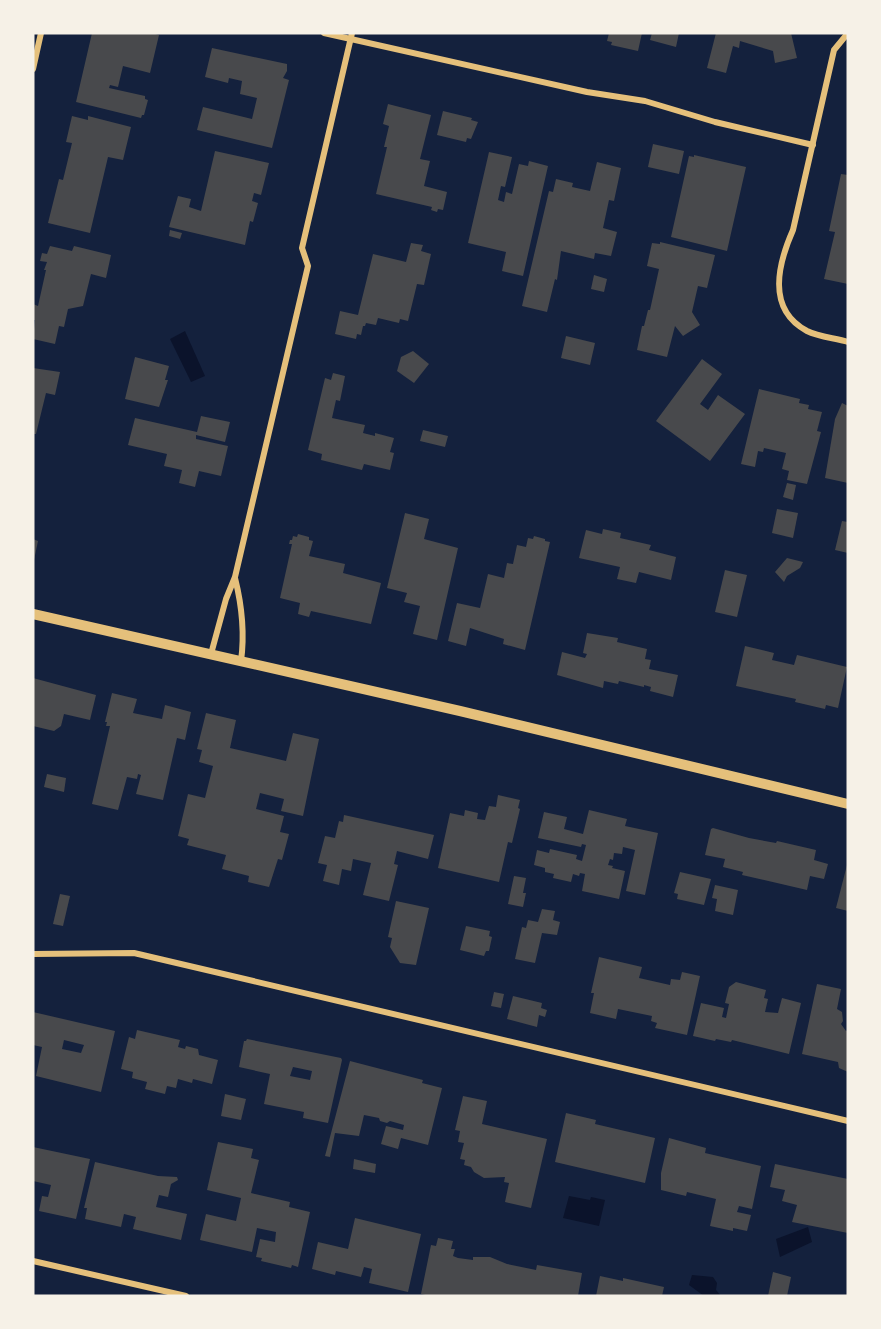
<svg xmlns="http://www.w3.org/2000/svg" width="881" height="1329" viewBox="0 0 881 1329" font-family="Figtree,sans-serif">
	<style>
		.water { fill: #0b132b }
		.building { fill: #48494c; fill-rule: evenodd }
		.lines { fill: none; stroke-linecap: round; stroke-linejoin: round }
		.minor { stroke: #e5c07b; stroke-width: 6 }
		.tertiary { stroke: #e5c07b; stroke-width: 10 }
	</style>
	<rect width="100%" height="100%" fill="#14213d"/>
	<g class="water">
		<polygon points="185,331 205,376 191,382 170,339"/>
		<polygon points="569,1196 590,1200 591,1197 605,1200 599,1226 563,1218"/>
		<polygon points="808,1227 812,1242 780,1257 776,1239"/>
		<polygon points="692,1275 713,1277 717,1283 716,1290 721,1296 704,1296 689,1285"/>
	</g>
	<g class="building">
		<polygon points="92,33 152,33 159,35 150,73 123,66 118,87 110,85 109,88 145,96 145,99 148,100 144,115 142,115 141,118 76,102"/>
		<polygon points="609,33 642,33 638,51 611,45 612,42 607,41"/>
		<polygon points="652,33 679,33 676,47 650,40"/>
		<polygon points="716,33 791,33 797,58 775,63 773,51 740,41 739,48 733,46 726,73 707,68"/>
		<polygon points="212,48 287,64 287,71 283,78 289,80 272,148 197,130 203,107 252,119 257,98 240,94 242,81 229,78 228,83 205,77"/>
		<polygon points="388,104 431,115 420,159 430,161 424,186 447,192 443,210 438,209 437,212 431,210 432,207 376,194 387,147 384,147 389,126 383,124"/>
		<polygon points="443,111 472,118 471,120 478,122 471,139 467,138 466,142 437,135"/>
		<polygon points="72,116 88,120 88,116 131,127 123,160 108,157 90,233 48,223 59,179 63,180 72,143 66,142"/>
		<polygon points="653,144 684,151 679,174 648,167"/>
		<polygon points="215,151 269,163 261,195 254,193 252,201 258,203 253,222 250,221 245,245 169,227 178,196 191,199 189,207 201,211"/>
		<polygon points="489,152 512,157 505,187 501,186 498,200 504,202 506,192 512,194 519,164 528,166 529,161 548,166 523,276 502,271 506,252 468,243"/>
		<polygon points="694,155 746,167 727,251 671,237 689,156 694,157"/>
		<polygon points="597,162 621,168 614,201 609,200 603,228 617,232 611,256 595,253 594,259 561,251 557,280 555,279 547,312 522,306 549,191 553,192 556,179 573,183 572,187 590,191"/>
		<polygon points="841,174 848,175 848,284 824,279 835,232 829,231"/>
		<polygon points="170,230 182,233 180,239 169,236"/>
		<polygon points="660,242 715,255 707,288 698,286 692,312 700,325 683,336 675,326 667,357 637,350 642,326 644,326 648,310 650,310 659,269 647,266 652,243 660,244"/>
		<polygon points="411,243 423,245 421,251 431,254 424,285 417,284 408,321 400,319 399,323 378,318 376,325 366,323 365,326 363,326 361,335 357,334 356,339 335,334 340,311 358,315 373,254 406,262"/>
		<polygon points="50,246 72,251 74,246 111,255 106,278 91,274 83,306 68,309 64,327 59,326 55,344 33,339 35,320 33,320 33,304 38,306 46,270 44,270 47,262 40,261 42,253 47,254"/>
		<polygon points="594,275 607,279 604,292 591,289"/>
		<polygon points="566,336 595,343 590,365 561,358"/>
		<polygon points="413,351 429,364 414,383 397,371 401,357"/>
		<polygon points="135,357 169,366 165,380 168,380 159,407 125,399"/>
		<polygon points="702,359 722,374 700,404 708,410 718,395 745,414 710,461 656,421"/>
		<polygon points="33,368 60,372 55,395 46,393 36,434 33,434"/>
		<polygon points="333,373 345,376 340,401 336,400 332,418 365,425 363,433 375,436 375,433 394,438 390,452 394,453 390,470 364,464 362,470 321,460 322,454 308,450 325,378 331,380"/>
		<polygon points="759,389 800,399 799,403 809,405 808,409 822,412 817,431 821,432 807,484 787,480 789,471 782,469 786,453 764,448 763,452 758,451 755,467 741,464"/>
		<polygon points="842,403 848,406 848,483 825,478 835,419"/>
		<polygon points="201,416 230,422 225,442 196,435 196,439 228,446 221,476 199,471 195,487 179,483 182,470 164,466 167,454 128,445 135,418 197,432"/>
		<polygon points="423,430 448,436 445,447 420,441"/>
		<polygon points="787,483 796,485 793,500 783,497"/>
		<polygon points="777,509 798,513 793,538 772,533"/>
		<polygon points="405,513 429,519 424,539 458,548 437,640 413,634 420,606 404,602 407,593 387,588"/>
		<polygon points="842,521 848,522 848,553 835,550"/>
		<polygon points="603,529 621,533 620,538 651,545 649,550 676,557 671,580 639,572 636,583 617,579 620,567 579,558 586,530 602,534"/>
		<polygon points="298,534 309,537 309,540 313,541 309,556 345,564 343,573 381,583 371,624 311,611 309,617 298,614 300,603 280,598 292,544 289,544 290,540 292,540 293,536 297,537"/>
		<polygon points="534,536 545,539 545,541 550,542 525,650 503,644 504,639 470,628 466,646 448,641 457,603 480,608 488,574 504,578 507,563 513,564 517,545 526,547 528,538 533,539"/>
		<polygon points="33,539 38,541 34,560 33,560"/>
		<polygon points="787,558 803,562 800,568 787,576 784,582 775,572"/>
		<polygon points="725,570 747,575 737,617 715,612"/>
		<polygon points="587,633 618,638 617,642 647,649 645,659 651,660 649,669 678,675 673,697 650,691 651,687 644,685 644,687 619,681 618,684 604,681 603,688 557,675 562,652 585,658 587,654 583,653"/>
		<polygon points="745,646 774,653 772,660 794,665 797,655 847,667 838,708 826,705 825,709 795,702 796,699 736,686"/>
		<polygon points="33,678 96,695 90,720 64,714 61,726 54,731 33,726"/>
		<polygon points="112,693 137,699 133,713 162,719 165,705 191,712 185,740 177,738 163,800 136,794 141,775 138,774 137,779 127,777 118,810 92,804 110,726 106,726 107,722 105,722"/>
		<polygon points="206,713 236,720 230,748 286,761 293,733 319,739 303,816 281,811 284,799 260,793 256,809 284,816 280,832 289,834 282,860 278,859 269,887 248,882 249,876 222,869 226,855 187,845 189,839 178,836 188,794 205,798 213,766 199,762 202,750 197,749"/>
		<polygon points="47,774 66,778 64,792 44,787"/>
		<polygon points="498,795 520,800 518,808 520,809 512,843 508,842 499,882 438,868 450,813 464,816 465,810 478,813 477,819 485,820 489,806 496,807"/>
		<polygon points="589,810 627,819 625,826 658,833 645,895 626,891 635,850 623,847 622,854 614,853 613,860 610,859 608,865 613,866 612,868 625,871 619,899 582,891 585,874 580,873 579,876 573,874 571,882 553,878 554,874 545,872 545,868 534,865 537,850 549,853 550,849 577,855 576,859 582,861 586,845 582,844 581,847 538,838 544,812 567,817 564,829 583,834"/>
		<polygon points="344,815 434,835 428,859 397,851 394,864 398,865 389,901 363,895 371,863 353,859 351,871 342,869 339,885 323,881 327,865 318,863 325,836 335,838 339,821 343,822"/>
		<polygon points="713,828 749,838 776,843 777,841 816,850 814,860 828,864 824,879 810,876 807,890 742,875 743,872 723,867 725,859 705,855 711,829"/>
		<polygon points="847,865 848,865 848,911 836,908"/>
		<polygon points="680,872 711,879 704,905 677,899 678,894 674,893"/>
		<polygon points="514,876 526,878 523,893 526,893 523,907 508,904"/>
		<polygon points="715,885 738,890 733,915 715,911 717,899 712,898"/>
		<polygon points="60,894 70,896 63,926 53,924"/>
		<polygon points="396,901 429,908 416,965 400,963 390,947 392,938 388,937"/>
		<polygon points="542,909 555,911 553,920 560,922 557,935 542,933 535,963 515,959 522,927 526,928 528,920 538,922"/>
		<polygon points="466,926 490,931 489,936 492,937 489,951 486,951 484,956 460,950"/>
		<polygon points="599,957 642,967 639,978 670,985 671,979 680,980 682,972 700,976 687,1035 655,1028 657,1023 651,1021 652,1016 618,1009 616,1019 590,1013 594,993 591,993"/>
		<polygon points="736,982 766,990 764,998 768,999 765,1012 778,1013 782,998 801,1003 789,1054 732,1040 731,1042 716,1039 715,1041 693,1036 701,1003 724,1008 722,1017 726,1018 729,1004 725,1003 729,987"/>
		<polygon points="817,984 841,989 837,1009 842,1012 843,1021 841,1024 846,1031 848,1030 848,1072 839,1068 838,1062 802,1054"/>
		<polygon points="494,992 504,994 501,1008 491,1006"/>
		<polygon points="513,996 542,1003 541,1008 547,1010 545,1017 539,1015 537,1027 507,1019"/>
		<path d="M33,1012L115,1031L101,1092L36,1076L42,1047L33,1045ZM64,1040L84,1045L81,1053L62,1049Z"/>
		<polygon points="137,1030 180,1040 178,1047 185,1049 186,1046 198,1049 199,1055 218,1060 212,1084 193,1079 192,1083 178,1079 176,1088 167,1086 165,1094 145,1089 147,1082 132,1078 133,1072 121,1069 129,1037 135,1039"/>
		<path d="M247,1039L341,1058L342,1060L328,1123L303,1118L304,1112L264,1104L270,1074L239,1067L244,1041H246ZM293,1067L312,1071L310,1080L290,1076Z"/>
		<polygon points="350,1061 423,1080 422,1083 442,1088 428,1145 401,1138 398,1149 381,1144 386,1126 403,1130 404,1125 390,1121 387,1123 380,1121 379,1118 364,1115 359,1136 335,1133 330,1157 325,1156"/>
		<polygon points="225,1094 246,1099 241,1120 221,1116"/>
		<polygon points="463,1096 487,1101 482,1124 547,1139 531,1208 505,1202 509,1183 504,1182 505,1177 484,1178 474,1172 471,1167 464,1165 465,1160 460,1159 464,1143 458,1142 460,1131 455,1130"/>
		<polygon points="566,1113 596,1120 595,1124 655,1138 645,1183 555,1162"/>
		<polygon points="669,1138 706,1148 705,1153 761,1166 752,1209 739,1206 737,1212 751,1215 747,1231 733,1228 733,1231 710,1226 716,1199 687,1192 686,1196 661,1190 661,1173"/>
		<polygon points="218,1142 253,1149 251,1158 259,1160 251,1193 290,1202 289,1207 310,1212 298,1267 292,1265 291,1268 261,1261 262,1258 256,1257 260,1239 275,1242 276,1232 257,1228 252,1252 200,1240 206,1214 236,1221 241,1198 207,1190"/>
		<polygon points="33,1147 90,1159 76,1219 39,1211 42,1196 48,1197 51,1185 33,1181"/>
		<polygon points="354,1159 376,1164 375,1173 353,1169"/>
		<polygon points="95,1162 158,1176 177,1177 178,1180 171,1184 168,1197 159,1195 156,1207 187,1214 181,1240 133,1229 136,1217 124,1214 121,1227 85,1219 87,1208 84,1208"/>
		<polygon points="775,1164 848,1179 848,1233 792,1222 797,1205 782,1201 785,1190 770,1187"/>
		<polygon points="355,1218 421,1234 408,1292 369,1283 372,1269 364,1267 361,1277 336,1271 335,1275 312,1269 318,1242 348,1249"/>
		<polygon points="438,1238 453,1241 451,1249 455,1249 453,1256 458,1258 473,1260 473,1257 490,1257 507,1264 536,1270 537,1265 582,1273 578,1296 430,1296 421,1294 431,1245 436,1246"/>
		<polygon points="773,1272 791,1277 787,1296 768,1296"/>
		<polygon points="600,1276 623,1281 623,1278 664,1287 662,1296 596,1296"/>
	</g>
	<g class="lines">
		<g class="minor">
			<polyline points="324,33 587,92 645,101 715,122 813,145"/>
			<path d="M848,33L834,50L793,230C778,264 766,309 807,331C819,337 835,338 848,342"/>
			<polyline points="33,69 41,33"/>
			<path d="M235,578C242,606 245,632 241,661"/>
			<polyline points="211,654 226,599 235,577 308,266 302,248 352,33"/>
			<polyline points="33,954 134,953 848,1121"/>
			<polyline points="33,1261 186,1296"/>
		</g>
		<polyline class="tertiary" points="33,614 460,711 848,804"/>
	</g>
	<rect width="881" height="1329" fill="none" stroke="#f6f1e7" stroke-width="69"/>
</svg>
